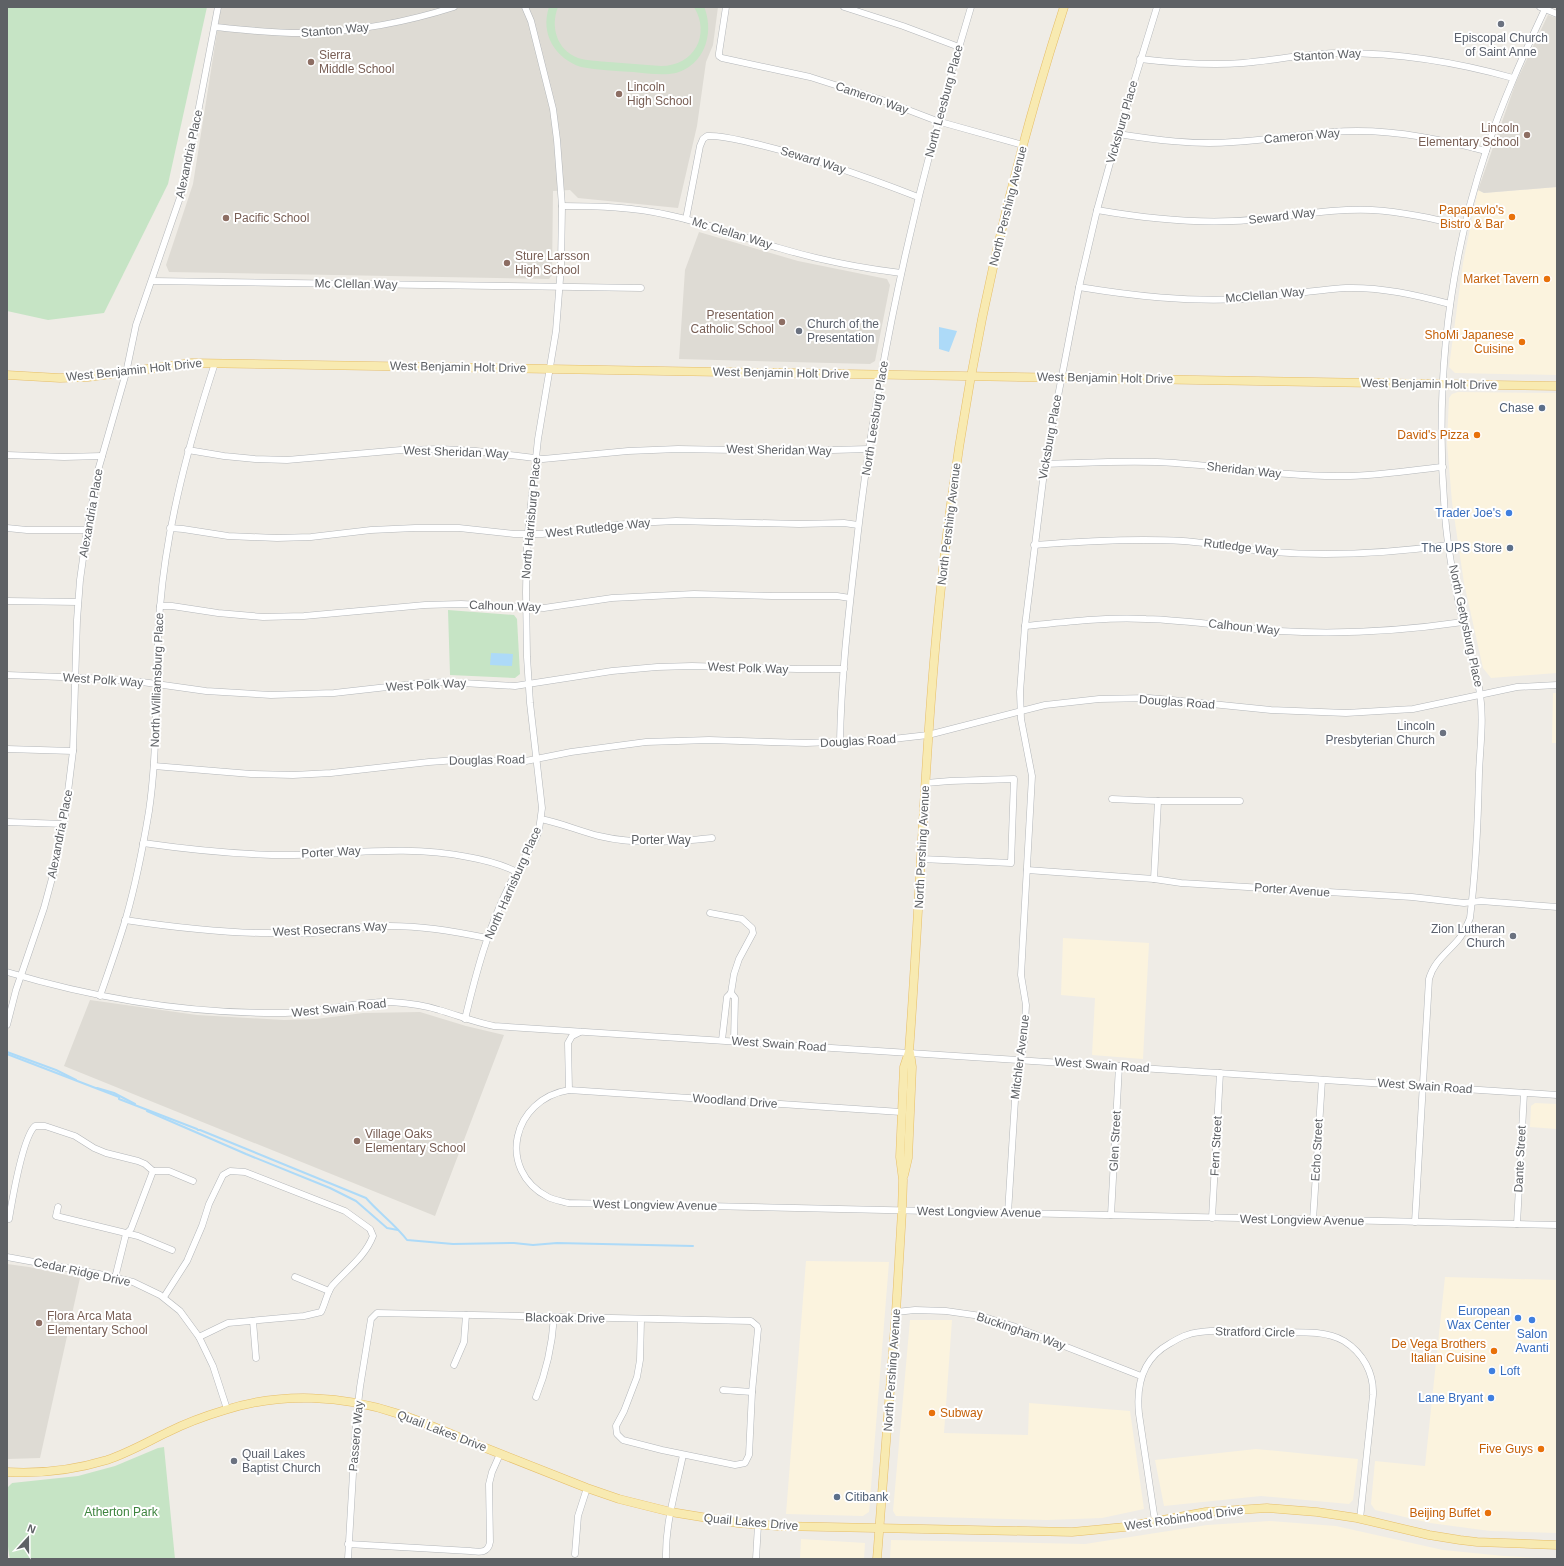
<svg xmlns="http://www.w3.org/2000/svg" width="1564" height="1566" viewBox="0 0 1564 1566" font-family="Helvetica,sans-serif">
	<style>
		.commercial { fill: #fbf3de }
		.education { fill: #dedbd4 }
		.green { fill: #c6e4c5 }
		.water { fill: #addaf8 }
		.lines { fill: none; stroke-linecap: round; stroke-linejoin: round }
		.stream { stroke: #addaf8; stroke-width: 2 }
		.minor-casing { stroke: #b3b6b9; stroke-width: 7 }
		.major-casing { stroke: #e6be68; stroke-width: 9 }
		.minor { stroke: #fff; stroke-width: 6 }
		.major { stroke: #f8eab1; stroke-width: 8 }
		.worship-dot { fill: #6b7280; stroke: #fff; stroke-width: 1.5 }
		.education-dot { fill: #8d6e63; stroke: #fff; stroke-width: 1.5 }
		.food-dot { fill: #e8710a; stroke: #fff; stroke-width: 1.5 }
		.service-dot { fill: #5c6f8a; stroke: #fff; stroke-width: 1.5 }
		.shop-dot { fill: #3f7fe0; stroke: #fff; stroke-width: 1.5 }
		.labels { text-anchor: middle; stroke-width: 4; stroke-linejoin: round; paint-order: stroke }
		.street-label { font-size: 12px; fill: #5e6165; stroke: #fff }
		.worship-label { font-size: 12px; fill: #5b616d; stroke: #fff; text-anchor: start }
		.education-label { font-size: 12px; fill: #785e54; stroke: #fff; text-anchor: start }
		.food-label { font-size: 12px; fill: #c56008; stroke: #fff; text-anchor: end }
		.service-label { font-size: 12px; fill: #4e5e75; stroke: #fff; text-anchor: end }
		.shop-label { font-size: 12px; fill: #366cbe; stroke: #fff; text-anchor: end }
		.park-label { font-size: 12px; fill: #3d843e; stroke: #fff }
	</style>
	<rect width="100%" height="100%" fill="#efece6"/>
	<g class="commercial">
		<polygon points="1557,187 1557,375 1455,373 1449,367 1463,263 1478,190 1484,193"/>
		<polygon points="1458,392 1557,393 1557,673 1491,678 1483,668 1464,583 1452,502 1447,443 1449,398 1452,394"/>
		<polygon points="1553,693 1557,693 1557,743 1552,743"/>
		<polygon points="1063,938 1149,943 1143,1059 1092,1055 1095,998 1061,995"/>
		<polygon points="1535,1103 1557,1104 1557,1129 1530,1127 1531,1106"/>
		<polygon points="806,1261 889,1262 869,1512 863,1516 786,1514"/>
		<polygon points="1445,1277 1557,1280 1557,1533 1490,1531 1430,1523 1375,1510 1371,1504 1375,1461 1425,1466"/>
		<polygon points="910,1320 952,1320 944,1433 1028,1435 1029,1403 1130,1411 1144,1509 1102,1518 1047,1520 896,1516 893,1511"/>
		<polygon points="1256,1449 1358,1459 1353,1500 1349,1504 1261,1496 1164,1506 1155,1460"/>
		<polygon points="1270,1521 1336,1526 1443,1550 1504,1556 1557,1559 890,1559 891,1540 1085,1544 1207,1525"/>
		<polygon points="801,1539 865,1543 864,1559 800,1559"/>
	</g>
	<g class="education">
		<polygon points="221,7 718,7 713,45 706,62 697,126 678,208 578,198 570,190 553,191 552,275 549,279 169,272 166,265 193,184"/>
		<polygon points="1548,15 1557,18 1557,187 1484,193 1478,190 1516,82"/>
		<polygon points="699,232 798,261 887,279 890,285 875,361 870,364 679,359 685,270"/>
		<polygon points="90,1000 197,1015 284,1020 316,1019 363,1013 420,1012 466,1026 504,1035 435,1216 64,1066"/>
		<polygon points="7,1264 29,1267 80,1278 40,1458 7,1459"/>
	</g>
	<g class="green">
		<polygon points="7,7 207,7 168,184 104,313 48,320 7,311"/>
		<path d="M549,7H558C550,27 557,50 578,58C588,61 599,61 609,62C626,63 643,65 661,66C694,66 711,35 694,7H704L705,9C714,35 704,65 676,73C662,76 646,73 633,72C615,71 598,70 581,67C555,58 540,34 549,7Z"/>
		<polygon points="448,610 514,615 517,619 520,674 515,678 450,675"/>
		<path d="M164,1447L175,1559H10C7,1548 4,1497 8,1487C8,1487 12,1483 12,1483L78,1476L115,1466L158,1448Z"/>
	</g>
	<g class="water">
		<polygon points="939,327 957,331 949,352 939,349"/>
		<polygon points="491,653 513,654 512,666 490,665"/>
	</g>
	<g class="lines">
		<g class="stream">
			<polyline points="7,1052 56,1070 76,1080"/>
			<path d="M7,1054L119,1097V1099L197,1129L198,1130H200L366,1198C379,1213 395,1224 407,1240L453,1244L514,1243L533,1245L557,1243L693,1246"/>
			<polyline points="97,1088 114,1093 135,1104"/>
			<polyline points="147,1111 246,1154 330,1188 356,1201 387,1228 398,1230"/>
		</g>
		<g class="minor-casing">
			<g id="minor">
				<polyline points="726,7 719,53 719,56 722,58 810,77 882,100 937,121 1023,145"/>
				<polyline points="844,7 903,26 959,47"/>
				<polyline points="1540,7 1557,14"/>
				<path d="M215,27C246,30 278,34 309,33C359,31 407,22 454,7"/>
				<path d="M1140,59C1174,63 1208,66 1243,63C1276,60 1309,53 1342,53C1401,53 1456,62 1513,78"/>
				<path d="M1118,134C1156,140 1194,145 1233,142C1274,140 1315,131 1357,131C1401,131 1443,140 1486,151"/>
				<path d="M562,206C598,206 633,207 668,215C706,223 742,237 779,248C819,260 860,268 901,273"/>
				<path d="M1097,210C1143,218 1187,223 1233,221C1280,219 1325,208 1372,210C1404,212 1434,219 1465,226"/>
				<path d="M686,219L700,146L703,139L707,136C722,135 738,140 752,143C809,156 864,176 918,197"/>
				<polyline points="152,281 641,288"/>
				<path d="M1079,287C1134,296 1187,302 1243,299C1277,297 1311,290 1346,288C1382,287 1416,295 1450,304"/>
				<polyline points="188,450 224,456 255,459 287,460 401,450 441,449 476,451 543,459 628,451 678,449 796,451 869,449"/>
				<polyline points="7,455 64,457 102,456"/>
				<path d="M1045,464C1088,463 1132,460 1175,463C1231,467 1287,477 1344,476C1377,476 1410,470 1443,467"/>
				<polyline points="7,528 27,530 87,530"/>
				<polyline points="170,528 183,529 228,536 277,538 311,537 371,530 415,528 459,528 514,534 542,534 634,523 676,521 799,524 844,523 858,525"/>
				<path d="M1034,545C1084,541 1133,538 1183,541C1213,543 1243,550 1273,552C1332,557 1390,553 1449,545"/>
				<polyline points="7,601 78,602"/>
				<polyline points="160,606 172,606 218,613 263,617 304,616 425,605 461,604 544,608 612,598 694,594 772,596 837,596 850,598"/>
				<path d="M1025,626C1065,622 1105,617 1146,619C1190,620 1234,628 1279,631C1341,635 1401,631 1463,622"/>
				<polyline points="7,675 88,678 142,682 206,691 271,695 334,693 414,684 445,682 515,686 612,671 657,667 692,666 797,669 844,669"/>
				<path d="M840,742C841,680 848,619 855,558C875,371 916,187 971,7"/>
				<polyline points="7,749 73,751"/>
				<polyline points="154,766 251,774 293,775 331,773 429,762 457,760 526,761 571,752 646,742 709,740 806,743 884,740 928,735 1045,705 1099,699 1149,698 1172,700 1271,710 1346,713 1413,709 1517,687 1557,685"/>
				<polyline points="1112,799 1158,801"/>
				<path d="M541,819C561,823 579,831 599,836C637,845 674,842 712,838"/>
				<polyline points="7,822 64,824"/>
				<path d="M143,843C192,850 240,855 289,855C349,854 408,845 468,857C485,860 501,864 517,872"/>
				<polyline points="921,859 1011,863 1014,779 950,781 926,783"/>
				<polyline points="1027,870 1154,879 1181,883 1412,897 1464,903 1481,901 1557,907"/>
				<polyline points="1154,879 1158,801 1240,801"/>
				<polyline points="710,913 742,919 752,928 753,933 739,959 734,974 731,993 727,997 722,1040"/>
				<path d="M125,920C172,927 220,933 267,933C282,933 298,934 313,933C336,931 359,926 382,926C418,925 452,931 487,938"/>
				<path d="M7,972C97,999 191,1014 285,1013C321,1013 356,1001 391,1002C406,1003 424,1005 439,1010C457,1015 474,1022 494,1026L1557,1095"/>
				<polyline points="731,993 735,998 734,1041"/>
				<path d="M100,996C109,970 118,945 126,918C136,883 143,847 149,811C159,743 154,675 160,607C167,523 189,443 215,363"/>
				<path d="M465,1019C476,973 488,928 509,886C517,870 527,854 536,838L539,830L542,808L530,703L527,657L526,592L527,542L538,439L556,331L561,266L562,206L557,140L553,109L531,21L525,7"/>
				<polyline points="7,1025 16,990 44,908 54,871 64,824 73,751 77,620 80,580 87,530 99,467 126,373 136,325 184,186 218,7"/>
				<polyline points="569,1090 568,1043 572,1036 580,1032"/>
				<path d="M901,1112L569,1090C512,1099 496,1170 548,1197C554,1200 561,1201 568,1203L1557,1225"/>
				<polyline points="153,1171 169,1171 193,1181"/>
				<polyline points="58,1207 56,1216 138,1236 172,1250"/>
				<polyline points="1008,1213 1016,1084 1024,1042 1026,1005 1021,975 1032,776 1021,719 1020,692 1025,626 1045,464 1079,287 1097,210 1118,134 1157,7"/>
				<polyline points="1111,1215 1119,1066"/>
				<polyline points="1212,1218 1220,1073"/>
				<path d="M9,1219C12,1201 23,1137 35,1126H45L75,1136L94,1148L106,1153L138,1161L145,1164L153,1171L131,1229L126,1234L115,1278"/>
				<polyline points="1313,1220 1322,1080"/>
				<path d="M1415,1222L1429,979C1434,961 1447,953 1458,940C1464,933 1467,925 1470,918C1476,870 1478,821 1479,773C1480,747 1484,720 1480,694C1477,672 1470,652 1465,630C1456,593 1448,554 1445,515C1435,393 1447,268 1486,151C1502,102 1523,56 1545,9"/>
				<polyline points="1517,1224 1524,1093"/>
				<polyline points="7,1257 99,1274 133,1282 160,1295 180,1311 199,1337 213,1366 227,1409"/>
				<polyline points="295,1277 329,1291"/>
				<path d="M164,1297L187,1261L202,1226L209,1204L223,1175L230,1171L245,1172L345,1211L370,1229L373,1236C365,1257 346,1270 332,1286C327,1293 325,1304 321,1312L304,1316L228,1323L199,1337"/>
				<polyline points="896,1312 915,1310 946,1311 981,1316 1013,1326 1141,1376"/>
				<polyline points="253,1321 256,1358"/>
				<polyline points="454,1365 464,1342 466,1315"/>
				<polyline points="723,1390 752,1392"/>
				<path d="M536,1397C547,1370 552,1347 554,1317"/>
				<path d="M1155,1521L1139,1414C1136,1385 1142,1359 1169,1344C1179,1338 1188,1333 1200,1332C1222,1329 1247,1332 1270,1332C1293,1333 1323,1329 1344,1341C1363,1353 1374,1373 1373,1395L1360,1519"/>
				<path d="M348,1544L470,1551C479,1552 488,1554 490,1542L489,1484L492,1472L500,1454"/>
				<polyline points="575,1554 578,1516 587,1488"/>
				<polyline points="348,1559 356,1422 360,1387 371,1319 377,1313 751,1321 757,1326 758,1329 752,1392 749,1455 745,1463 735,1465 662,1450 623,1440 617,1434 616,1426 624,1411 637,1377 640,1360 641,1320"/>
				<path d="M666,1559C665,1524 676,1489 683,1455"/>
				<polyline points="756,1559 758,1525"/>
			</g>
		</g>
		<g class="major-casing">
			<g id="major">
				<polyline points="7,375 60,378 88,377 192,363 1557,386"/>
				<polyline points="904,1175 908,1158 912,1067 910,1053"/>
				<path d="M7,1472C41,1474 74,1470 107,1460C128,1453 147,1442 168,1432C186,1423 205,1416 225,1410C281,1392 343,1395 399,1414C424,1422 449,1433 473,1443C511,1458 549,1473 587,1488L619,1499L671,1512L738,1523L779,1526L1072,1532L1125,1527L1206,1512L1267,1508L1317,1512L1357,1518L1429,1535L1460,1540L1477,1542L1557,1545"/>
				<path d="M877,1559L896,1312L902,1211L903,1180L900,1157L904,1067L909,1052C921,891 925,729 943,569C964,378 1005,189 1064,7"/>
			</g>
		</g>
		<use href="#minor" class="minor"/>
		<use href="#major" class="major"/>
	</g>
	<g class="worship-dot">
		<circle cx="1501" cy="24" r="4"/>
		<circle cx="799" cy="331" r="4"/>
		<circle cx="1443" cy="733" r="4"/>
		<circle cx="1513" cy="936" r="4"/>
		<circle cx="234" cy="1461" r="4"/>
	</g>
	<g class="education-dot">
		<circle cx="311" cy="62" r="4"/>
		<circle cx="619" cy="94" r="4"/>
		<circle cx="1527" cy="135" r="4"/>
		<circle cx="226" cy="218" r="4"/>
		<circle cx="507" cy="263" r="4"/>
		<circle cx="782" cy="322" r="4"/>
		<circle cx="357" cy="1141" r="4"/>
		<circle cx="39" cy="1323" r="4"/>
	</g>
	<g class="food-dot">
		<circle cx="1512" cy="217" r="4"/>
		<circle cx="1547" cy="279" r="4"/>
		<circle cx="1522" cy="342" r="4"/>
		<circle cx="1477" cy="435" r="4"/>
		<circle cx="1494" cy="1351" r="4"/>
		<circle cx="932" cy="1413" r="4"/>
		<circle cx="1541" cy="1449" r="4"/>
		<circle cx="1488" cy="1513" r="4"/>
	</g>
	<g class="service-dot">
		<circle cx="1542" cy="408" r="4"/>
		<circle cx="1510" cy="548" r="4"/>
		<circle cx="837" cy="1497" r="4"/>
	</g>
	<g class="shop-dot">
		<circle cx="1509" cy="513" r="4"/>
		<circle cx="1518" cy="1318" r="4"/>
		<circle cx="1532" cy="1320" r="4"/>
		<circle cx="1492" cy="1371" r="4"/>
		<circle cx="1491" cy="1398" r="4"/>
	</g>
	<g class="labels">
		<g class="street-label">
			<text transform="translate(335 30) rotate(-5)" y="4">Stanton Way</text>
			<text transform="translate(1327 55) rotate(-3)" y="4">Stanton Way</text>
			<text transform="translate(872 98) rotate(19)" y="4">Cameron Way</text>
			<text transform="translate(944 101) rotate(-75)" y="4">North Leesburg Place</text>
			<text transform="translate(1122 122) rotate(-74)" y="4">Vicksburg Place</text>
			<text transform="translate(1302 136) rotate(-5)" y="4">Cameron Way</text>
			<text transform="translate(189 154) rotate(-78)" y="4">Alexandria Place</text>
			<text transform="translate(813 160) rotate(17)" y="4">Seward Way</text>
			<text transform="translate(1008 206) rotate(-76)" y="4">North Pershing Avenue</text>
			<text transform="translate(1282 216) rotate(-7)" y="4">Seward Way</text>
			<text transform="translate(732 233) rotate(17)" y="4">Mc Clellan Way</text>
			<text transform="translate(356 284) rotate(1)" y="4">Mc Clellan Way</text>
			<text transform="translate(1265 295) rotate(-5)" y="4">McClellan Way</text>
			<text transform="translate(458 367) rotate(1)" y="4">West Benjamin Holt Drive</text>
			<text transform="translate(134 370) rotate(-6)" y="4">West Benjamin Holt Drive</text>
			<text transform="translate(781 373) rotate(1)" y="4">West Benjamin Holt Drive</text>
			<text transform="translate(1105 378) rotate(1)" y="4">West Benjamin Holt Drive</text>
			<text transform="translate(1429 384) rotate(1)" y="4">West Benjamin Holt Drive</text>
			<text transform="translate(875 418) rotate(-81)" y="4">North Leesburg Place</text>
			<text transform="translate(1050 437) rotate(-80)" y="4">Vicksburg Place</text>
			<text transform="translate(779 450) rotate(1)" y="4">West Sheridan Way</text>
			<text transform="translate(456 452) rotate(2)" y="4">West Sheridan Way</text>
			<text transform="translate(1244 470) rotate(6)" y="4">Sheridan Way</text>
			<text transform="translate(91 513) rotate(-80)" y="4">Alexandria Place</text>
			<text transform="translate(531 518) rotate(-85)" y="4">North Harrisburg Place</text>
			<text transform="translate(949 524) rotate(-83)" y="4">North Pershing Avenue</text>
			<text transform="translate(598 528) rotate(-6)" y="4">West Rutledge Way</text>
			<text transform="translate(1241 547) rotate(7)" y="4">Rutledge Way</text>
			<text transform="translate(505 606) rotate(2)" y="4">Calhoun Way</text>
			<text transform="translate(1466 626) rotate(78)" y="4">North Gettysburg Place</text>
			<text transform="translate(1244 627) rotate(6)" y="4">Calhoun Way</text>
			<text transform="translate(748 668) rotate(2)" y="4">West Polk Way</text>
			<text transform="translate(103 680) rotate(4)" y="4">West Polk Way</text>
			<text transform="translate(157 680) rotate(-88)" y="4">North Williamsburg Place</text>
			<text transform="translate(426 685) rotate(-3)" y="4">West Polk Way</text>
			<text transform="translate(1177 702) rotate(4)" y="4">Douglas Road</text>
			<text transform="translate(858 741) rotate(-3)" y="4">Douglas Road</text>
			<text transform="translate(487 760) rotate(-1)" y="4">Douglas Road</text>
			<text transform="translate(60 834) rotate(-79)" y="4">Alexandria Place</text>
			<text x="661" y="844">Porter Way</text>
			<text transform="translate(922 847) rotate(-87)" y="4">North Pershing Avenue</text>
			<text transform="translate(331 852) rotate(-3)" y="4">Porter Way</text>
			<text transform="translate(513 883) rotate(-66)" y="4">North Harrisburg Place</text>
			<text transform="translate(1292 890) rotate(4)" y="4">Porter Avenue</text>
			<text transform="translate(330 929) rotate(-3)" y="4">West Rosecrans Way</text>
			<text transform="translate(339 1008) rotate(-6)" y="4">West Swain Road</text>
			<text transform="translate(779 1044) rotate(4)" y="4">West Swain Road</text>
			<text transform="translate(1020 1057) rotate(-83)" y="4">Mitchler Avenue</text>
			<text transform="translate(1102 1065) rotate(4)" y="4">West Swain Road</text>
			<text transform="translate(1425 1086) rotate(4)" y="4">West Swain Road</text>
			<text transform="translate(735 1101) rotate(4)" y="4">Woodland Drive</text>
			<text transform="translate(1115 1141) rotate(-87)" y="4">Glen Street</text>
			<text transform="translate(1216 1146) rotate(-87)" y="4">Fern Street</text>
			<text transform="translate(1317 1150) rotate(-87)" y="4">Echo Street</text>
			<text transform="translate(1520 1159) rotate(-87)" y="4">Dante Street</text>
			<text transform="translate(655 1205) rotate(1)" y="4">West Longview Avenue</text>
			<text transform="translate(979 1212) rotate(1)" y="4">West Longview Avenue</text>
			<text transform="translate(1302 1220) rotate(1)" y="4">West Longview Avenue</text>
			<text transform="translate(82 1272) rotate(12)" y="4">Cedar Ridge Drive</text>
			<text transform="translate(565 1318) rotate(1)" y="4">Blackoak Drive</text>
			<text transform="translate(1021 1331) rotate(19)" y="4">Buckingham Way</text>
			<text transform="translate(1255 1332) rotate(1)" y="4">Stratford Circle</text>
			<text transform="translate(892 1370) rotate(-86)" y="4">North Pershing Avenue</text>
			<text transform="translate(442 1431) rotate(21)" y="4">Quail Lakes Drive</text>
			<text transform="translate(356 1436) rotate(-85)" y="4">Passero Way</text>
			<text transform="translate(1184 1518) rotate(-8)" y="4">West Robinhood Drive</text>
			<text transform="translate(751 1522) rotate(5)" y="4">Quail Lakes Drive</text>
		</g>
		<g class="worship-label">
			<text x="1501" y="42" text-anchor="middle">Episcopal Church<tspan x="1501" dy="14">of Saint Anne</tspan></text>
			<text x="807" y="328">Church of the<tspan x="807" dy="14">Presentation</tspan></text>
			<text x="1435" y="730" text-anchor="end">Lincoln<tspan x="1435" dy="14">Presbyterian Church</tspan></text>
			<text x="1505" y="933" text-anchor="end">Zion Lutheran<tspan x="1505" dy="14">Church</tspan></text>
			<text x="242" y="1458">Quail Lakes<tspan x="242" dy="14">Baptist Church</tspan></text>
		</g>
		<g class="education-label">
			<text x="319" y="59">Sierra<tspan x="319" dy="14">Middle School</tspan></text>
			<text x="627" y="91">Lincoln<tspan x="627" dy="14">High School</tspan></text>
			<text x="1519" y="132" text-anchor="end">Lincoln<tspan x="1519" dy="14">Elementary School</tspan></text>
			<text x="234" y="222">Pacific School</text>
			<text x="515" y="260">Sture Larsson<tspan x="515" dy="14">High School</tspan></text>
			<text x="774" y="319" text-anchor="end">Presentation<tspan x="774" dy="14">Catholic School</tspan></text>
			<text x="365" y="1138">Village Oaks<tspan x="365" dy="14">Elementary School</tspan></text>
			<text x="47" y="1320">Flora Arca Mata<tspan x="47" dy="14">Elementary School</tspan></text>
		</g>
		<g class="food-label">
			<text x="1504" y="214">Papapavlo's<tspan x="1504" dy="14">Bistro &amp; Bar</tspan></text>
			<text x="1539" y="283">Market Tavern</text>
			<text x="1514" y="339">ShoMi Japanese<tspan x="1514" dy="14">Cuisine</tspan></text>
			<text x="1469" y="439">David's Pizza</text>
			<text x="1486" y="1348">De Vega Brothers<tspan x="1486" dy="14">Italian Cuisine</tspan></text>
			<text x="940" y="1417" text-anchor="start">Subway</text>
			<text x="1533" y="1453">Five Guys</text>
			<text x="1480" y="1517">Beijing Buffet</text>
		</g>
		<g class="service-label">
			<text x="1534" y="412">Chase</text>
			<text x="1502" y="552">The UPS Store</text>
			<text x="845" y="1501" text-anchor="start">Citibank</text>
		</g>
		<g class="shop-label">
			<text x="1501" y="517">Trader Joe's</text>
			<text x="1510" y="1315">European<tspan x="1510" dy="14">Wax Center</tspan></text>
			<text x="1532" y="1338" text-anchor="middle">Salon<tspan x="1532" dy="14">Avanti</tspan></text>
			<text x="1500" y="1375" text-anchor="start">Loft</text>
			<text x="1483" y="1402">Lane Bryant</text>
		</g>
		<g class="park-label">
			<text x="121" y="1516">Atherton Park</text>
		</g>
	</g>
	<rect width="1564" height="1566" fill="none" stroke="#5e6165" stroke-width="16"/>
	<g transform="translate(28 1538) rotate(21)" stroke="#ffffff" stroke-width="3" paint-order="stroke">
	<path d="M0-3L7 15L0 10L-7 15Z" fill="#5e6165"/>
	<text y="-6" font-size="11" font-weight="bold" text-anchor="middle" fill="#5e6165">N</text>
	</g>
</svg>
